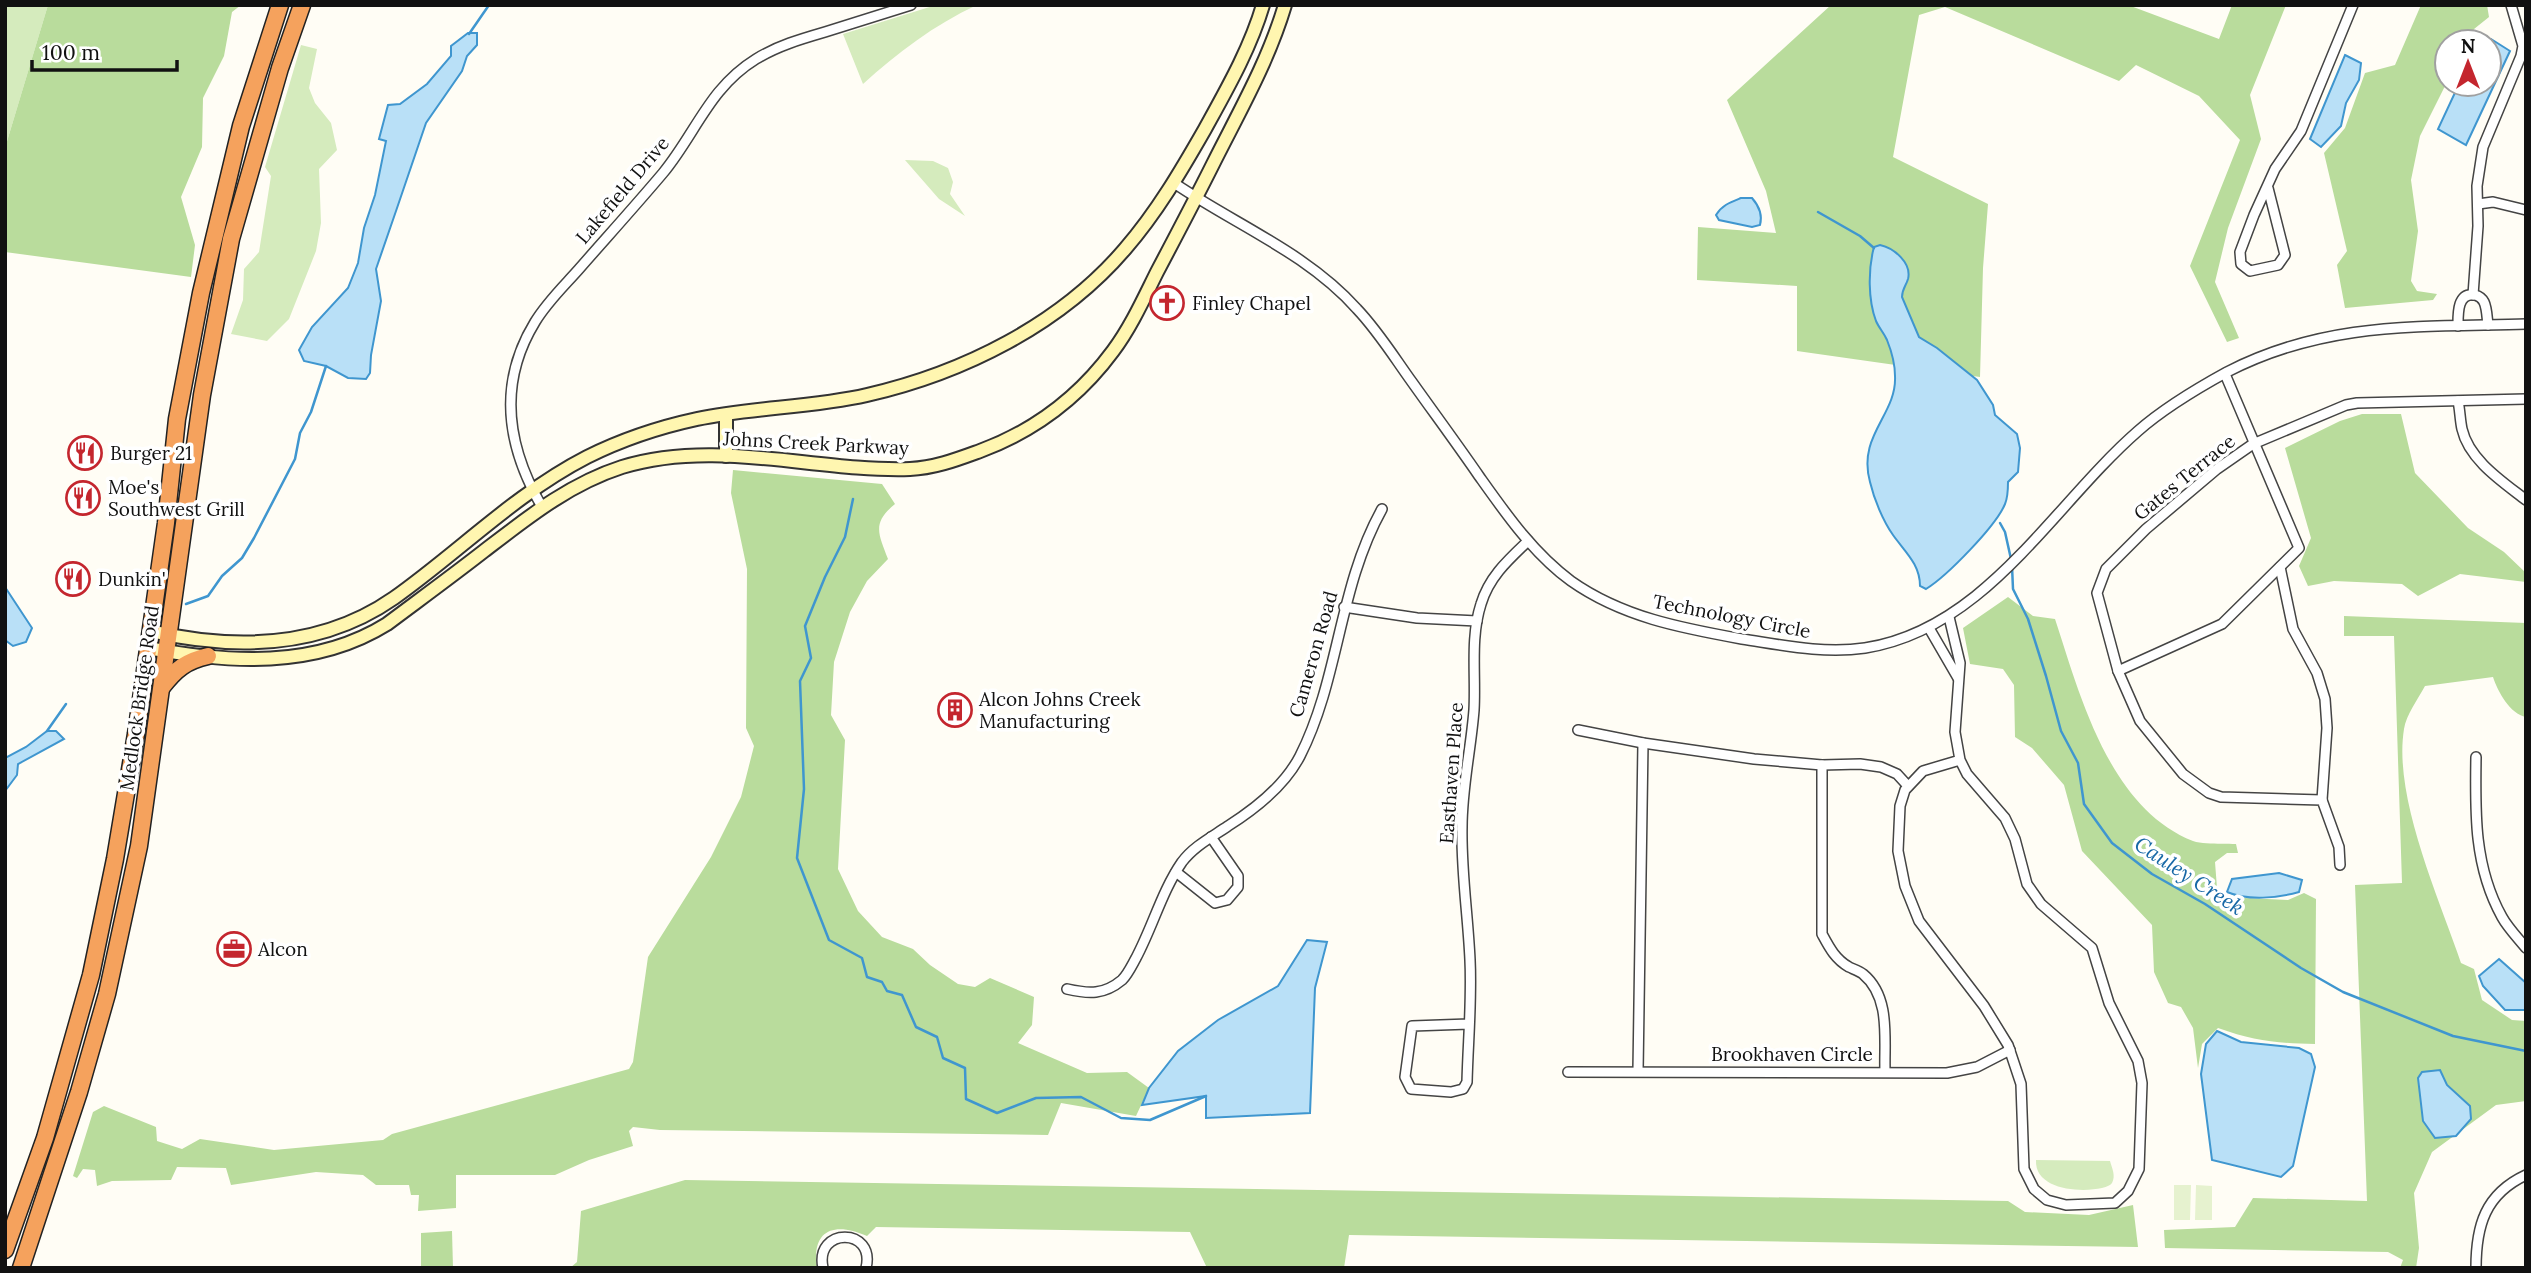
<svg xmlns="http://www.w3.org/2000/svg" width="2531" height="1273" viewBox="0 0 2531 1273" font-family="Lora,serif">
	<style>
		.green { fill: #d5ebbd }
		.forest { fill: #b9dc9c }
		.pitch { fill: #e6f2cf }
		.water { fill: #b9e0f7; stroke: #3f96cf; stroke-width: 2 }
		.lines { fill: none; stroke-linecap: round; stroke-linejoin: round }
		.stream { stroke: #3f96cf; stroke-width: 2.5 }
		.street-casing { stroke: #444; stroke-width: 12 }
		.secondary-casing { stroke: #333; stroke-width: 16 }
		.highway-casing { stroke: #222; stroke-width: 19 }
		.street { stroke: #fff; stroke-width: 9 }
		.secondary { stroke: #fff6b0; stroke-width: 12 }
		.highway { stroke: #f5a25d; stroke-width: 16 }
		.labels { text-anchor: middle; stroke-width: 7; stroke-linejoin: round; paint-order: stroke }
		.street-label { font-size: 19px; fill: #111; stroke: #fff }
		.poi-label { font-size: 19px; fill: #111; stroke: #fff; text-anchor: start }
		.water-label { font-size: 21px; font-style: italic; fill: #1768a6; stroke: #fff }
	</style>
	<rect width="100%" height="100%" fill="#fffdf5"/>
	<g class="green">
		<polygon points="5,5 48,5 5,148"/>
		<path d="M936,5H977C934,25 897,53 863,84L843,34Z"/>
		<polygon points="301,45 317,49 309,88 315,103 331,123 337,150 319,169 321,223 316,251 289,319 267,341 231,334 243,300 244,269 259,252 271,176 265,167"/>
		<polygon points="905,160 933,161 948,168 953,182 950,194 965,216 939,199"/>
		<path d="M2036,1160L2110,1161C2112,1168 2116,1176 2112,1183C2106,1193 2034,1197 2036,1160Z"/>
	</g>
	<g class="forest">
		<polygon points="48,5 241,5 232,12 224,56 203,98 202,147 181,197 195,245 191,277 5,252 5,148"/>
		<polygon points="1831,5 2128,5 2219,39 2232,5 2286,5 2250,95 2261,139 2228,228 2215,282 2239,338 2227,342 2190,266 2240,140 2199,96 2136,65 2119,81 1945,7 1919,15 1893,157 1988,204 1983,268 1980,377 1797,351 1797,286 1697,280 1698,227 1776,233 1766,191 1727,100"/>
		<polygon points="2421,5 2487,5 2489,17 2474,29 2468,42 2447,42 2447,82 2420,136 2411,180 2418,231 2411,281 2417,291 2437,294 2433,300 2345,308 2337,265 2347,251 2324,153 2345,128 2365,73 2395,65"/>
		<polygon points="2362,414 2401,414 2415,473 2468,528 2504,552 2526,573 2526,582 2460,574 2418,596 2402,584 2334,581 2308,586 2299,566 2311,538 2285,448 2340,421"/>
		<path d="M733,470L882,484L895,504C872,523 878,533 888,559L867,581L850,612L834,662L831,715L845,740L838,869L858,911L882,937L913,949L930,965L958,984L975,987L990,978L1034,997L1032,1025L1018,1043L1087,1073L1127,1072L1149,1088L1136,1116L1061,1103L1048,1135L660,1130L633,1127L629,1131L633,1146L589,1160L555,1175H456V1208L418,1211L419,1195H411L409,1185H376L363,1175L316,1172L231,1185L226,1168L177,1167L171,1180L112,1181L97,1186L95,1170L83,1169L77,1178L73,1176L93,1112L104,1106L156,1127L157,1141L182,1149L200,1139L274,1150L383,1140L392,1134L629,1069L633,1062L648,957L711,857L741,797L754,746L746,728L747,569L731,493Z"/>
		<path d="M2008,597L2033,616L2055,619C2080,695 2109,808 2193,841C2205,845 2223,843 2236,844L2238,853H2227L2215,862L2217,888L2224,897L2288,900L2304,893L2316,899L2315,1044C2276,1043 2254,1041 2218,1028L2202,1044L2198,1068L2193,1028L2181,1007L2168,1003L2154,972L2152,925L2082,851L2064,785L2032,748L2015,737L2014,685L2003,669L1970,664L1963,628Z"/>
		<path d="M2344,616L2526,623V717C2510,714 2498,692 2493,677L2425,686C2418,699 2406,715 2404,729C2393,797 2439,898 2461,963L2474,969L2482,1000L2512,1020L2526,1021V1101L2496,1105L2432,1152L2414,1193L2419,1248L2416,1268H2400L2403,1260L2388,1252L2165,1248L2164,1230L2235,1227L2253,1198L2367,1201L2355,885L2402,883L2394,636H2344Z"/>
		<path d="M685,1180L2008,1201L2025,1212L2089,1215L2133,1205L2138,1247L1349,1235L1344,1268H1207L1190,1232L876,1227L867,1236C836,1222 811,1228 817,1268H570L577,1262L581,1211Z"/>
		<polygon points="452,1231 453,1268 421,1268 421,1233"/>
	</g>
	<g class="pitch">
		<polygon points="2174,1185 2191,1185 2190,1220 2174,1220"/>
		<polygon points="2196,1185 2212,1186 2212,1220 2195,1220"/>
	</g>
	<g class="water">
		<polygon points="468,33 477,33 477,45 467,56 462,71 426,123 396,211 376,269 381,301 371,355 370,373 366,379 348,378 326,366 304,361 299,350 312,327 348,288 358,263 364,228 375,195 386,141 379,139 388,105 400,104 427,84 451,56 451,46"/>
		<polygon points="2491,39 2510,51 2466,145 2438,129 2459,84 2489,84 2489,42 2481,42"/>
		<polygon points="2345,55 2361,63 2359,80 2346,103 2341,126 2321,147 2310,139"/>
		<path d="M1741,198H1752C1759,206 1763,214 1760,225L1752,227L1719,220L1716,215C1722,205 1731,202 1741,198Z"/>
		<path d="M1880,245C1894,248 1912,263 1908,279C1906,286 1902,289 1902,297L1919,337L1937,348L1977,380L1993,405L1995,415L2017,434L2020,448L2018,472L2008,482C2008,489 2008,497 2005,504C1996,526 1947,576 1926,589L1920,586C1920,564 1905,552 1893,535C1883,521 1874,499 1870,482C1857,435 1897,415 1895,376C1895,365 1891,350 1887,340C1884,333 1879,328 1876,321C1868,300 1868,269 1874,247Z"/>
		<polygon points="5,587 32,628 26,642 13,646 5,640"/>
		<polygon points="47,731 56,731 64,739 18,764 17,775 5,791 5,758 26,747"/>
		<path d="M2279,873L2302,880L2299,892C2278,898 2248,901 2227,892L2232,879Z"/>
		<polygon points="1307,940 1327,942 1315,988 1310,1113 1206,1118 1206,1096 1142,1105 1149,1088 1178,1051 1218,1020 1278,986"/>
		<polygon points="2499,959 2526,983 2526,1010 2505,1010 2483,986 2479,976"/>
		<polygon points="2217,1031 2241,1042 2299,1048 2311,1054 2315,1067 2293,1166 2281,1177 2212,1160 2201,1074 2206,1044"/>
		<polygon points="2440,1070 2447,1085 2470,1106 2471,1119 2456,1136 2435,1138 2423,1121 2418,1078 2422,1072"/>
	</g>
	<g class="lines">
		<g class="stream">
			<polyline points="469,34 489,5"/>
			<polyline points="1818,212 1860,236 1874,248"/>
			<polyline points="853,499 845,537 825,577 805,626 811,658 800,681 804,789 797,858 829,940 862,958 867,977 882,982 887,991 902,995 916,1027 937,1037 943,1058 965,1068 966,1099 997,1113 1036,1098 1081,1097 1121,1118 1150,1120 1206,1096"/>
			<polyline points="2000,523 2005,532 2011,559"/>
			<polyline points="2012,566 2013,589 2028,619 2046,676 2061,731 2078,763 2084,804 2112,843 2152,874 2205,904 2301,968 2343,992 2453,1036 2526,1051"/>
			<polyline points="186,604 208,596 222,576 242,558 254,538 295,459 300,433 311,412 326,366"/>
			<polyline points="47,731 66,704"/>
		</g>
		<g class="street-casing">
			<g id="street">
				<path d="M1174,183C1236,225 1307,253 1357,309C1378,331 1394,357 1412,382C1434,413 1457,444 1479,476C1506,514 1533,553 1571,581C1622,617 1681,628 1742,639C1782,645 1823,654 1865,648C1986,629 2052,506 2138,431C2164,408 2196,389 2227,372C2326,321 2419,327 2526,324"/>
				<polyline points="2268,188 2285,255 2278,265 2250,271 2241,264 2240,252 2254,215 2275,169 2301,131 2353,5"/>
				<polyline points="2478,204 2493,202 2526,210"/>
				<polyline points="2473,295 2478,226 2477,186 2483,147 2521,56 2523,46 2511,5"/>
				<path d="M2458,326C2458,314 2457,292 2475,295C2479,296 2482,298 2484,302C2487,308 2487,318 2488,325"/>
				<path d="M2458,401C2460,410 2460,420 2462,429C2469,460 2503,482 2526,500"/>
				<path d="M542,507C507,447 497,384 535,322C547,302 564,286 579,269C607,237 636,205 663,173C696,133 709,88 756,59C777,46 801,39 825,32C853,23 882,14 911,5"/>
				<polyline points="2280,567 2293,629 2317,673 2325,699 2327,728 2322,800"/>
				<polyline points="1344,607 1417,618 1477,621"/>
				<polyline points="1949,617 1960,663 1955,732 1960,760 1967,774 2005,818 2015,839 2027,884 2041,904 2092,948 2109,1003 2138,1061 2142,1083 2139,1169 2128,1191 2115,1203 2066,1205 2047,1200 2034,1189 2024,1169 2021,1084 2008,1045 1984,1006 1919,921 1905,886 1898,851 1900,806 1905,790 1923,771 1960,760"/>
				<polyline points="1929,628 1958,678"/>
				<polyline points="2118,671 2222,624 2299,548 2225,374"/>
				<polyline points="1578,730 1643,743 1754,759 1822,765 1860,764 1881,767 1897,774 1908,786"/>
				<path d="M2476,757C2475,813 2474,867 2502,917C2508,928 2518,938 2526,948"/>
				<path d="M1822,765V934C1829,947 1835,959 1849,967C1853,969 1859,971 1863,974C1891,997 1884,1039 1885,1071"/>
				<polyline points="2340,865 2339,847 2322,800 2221,797 2209,793 2183,774 2140,721 2118,671 2097,593 2106,569 2146,529 2217,469 2253,444 2346,405 2357,403 2526,399"/>
				<polyline points="1176,872 1215,903 1227,900 1238,887 1238,876 1211,837"/>
				<path d="M1067,989C1089,994 1104,995 1122,980C1128,974 1132,965 1136,958C1153,926 1162,891 1182,862C1194,846 1212,837 1228,826C1255,809 1285,785 1300,756C1340,677 1338,588 1382,509"/>
				<path d="M1469,1024L1412,1026L1405,1077L1411,1089L1451,1092L1463,1089L1467,1082C1468,1042 1472,1000 1470,960C1468,915 1461,871 1462,827C1462,787 1471,749 1474,710C1476,675 1470,638 1481,604C1489,577 1508,560 1528,541"/>
				<polyline points="1638,1071 1643,743"/>
				<polyline points="1568,1072 1947,1073 1977,1067 2010,1050"/>
				<path d="M823,1268C814,1227 876,1227 866,1268"/>
				<path d="M2476,1268C2476,1226 2485,1194 2526,1175"/>
			</g>
		</g>
		<g class="secondary-casing">
			<g id="secondary">
				<polyline points="726,415 726,456"/>
				<path d="M150,631C233,650 321,649 394,598C459,552 515,494 587,457C621,440 660,427 697,419C752,407 811,408 867,395C963,373 1060,325 1125,249C1157,212 1181,171 1205,129C1227,89 1250,49 1263,5"/>
				<path d="M148,648C228,663 315,669 387,624C419,600 452,576 484,551C527,518 569,484 622,467C716,438 815,472 910,469C935,468 958,459 980,451C1034,431 1079,397 1113,351C1131,327 1144,298 1157,272C1176,236 1195,200 1213,164C1239,112 1268,62 1285,5"/>
			</g>
		</g>
		<g class="highway-casing">
			<g id="highway">
				<path d="M162,687C176,669 186,661 208,656"/>
				<polyline points="5,1250 45,1138 91,975 115,859 136,734 166,523 177,419 201,293 241,126 280,5"/>
				<polyline points="21,1268 79,1092 107,994 139,846 202,395 231,239 280,68 302,5"/>
			</g>
		</g>
		<use href="#street" class="street"/>
		<use href="#secondary" class="secondary"/>
		<use href="#highway" class="highway"/>
	</g>
	<defs>
		<g id="church-ring" transform="scale(1.75)"><circle r="9.5" fill="#fff" stroke="#c4262e" stroke-width="1.5"/><path d="M-1.2-6h2.4v3.5h3.3v2.4h-3.3V6h-2.4V-.1h-3.3v-2.4h3.3Z" fill="#c4262e"/></g>
		<g id="restaurant-ring" transform="scale(1.75)"><circle r="9.5" fill="#fff" stroke="#c4262e" stroke-width="1.5"/><path d="M-5-6h1v4h1v-4h1v4h1v-4h1v5L-1.5 .5V6h-2V.5L-5-1ZM5-6V6H3V1.5H1.5Q1.5-4 5-6Z" fill="#c4262e"/></g>
		<g id="building-ring" transform="scale(1.75)"><circle r="9.5" fill="#fff" stroke="#c4262e" stroke-width="1.5"/><path d="M-4-6H4V6H1V3H-1V6H-4ZM-2.5-4.3h1.7v1.8h-1.7ZM.8-4.3h1.7v1.8H.8ZM-2.5-1h1.7V.8h-1.7ZM.8-1h1.7V.8H.8Z" fill="#c4262e"/></g>
		<g id="office-ring" transform="scale(1.75)"><circle r="9.5" fill="#fff" stroke="#c4262e" stroke-width="1.5"/><path d="M-6-3h4V-5.5h4V-3h4V5H-6ZM-1-4.5V-3h2v-1.5ZM-6 0V1H6V0Z" fill="#c4262e"/></g>
	</defs>
	<g fill-rule="evenodd">
		<use href="#church-ring" x="1167" y="303"/>
		<use href="#restaurant-ring" x="85" y="453"/>
		<use href="#restaurant-ring" x="83" y="498"/>
		<use href="#restaurant-ring" x="73" y="579"/>
		<use href="#building-ring" x="955" y="710"/>
		<use href="#office-ring" x="234" y="949"/>
	</g>
	<g class="labels">
		<g class="street-label">
			<text transform="translate(622 190) rotate(-50)" y="7">Lakefield Drive</text>
			<text transform="translate(816 443) rotate(3)" y="7">Johns Creek Parkway</text>
			<text transform="translate(2184 477) rotate(-39)" y="7">Gates Terrace</text>
			<text transform="translate(1732 616) rotate(11)" y="7">Technology Circle</text>
			<text transform="translate(1313 654) rotate(-74)" y="7">Cameron Road</text>
			<text transform="translate(139 698) rotate(-82)" y="7">Medlock Bridge Road</text>
			<text transform="translate(1451 773) rotate(-86)" y="7">Easthaven Place</text>
			<text x="1792" y="1061">Brookhaven Circle</text>
		</g>
		<g class="poi-label">
			<text x="1192" y="310">Finley Chapel</text>
			<text x="110" y="460">Burger 21</text>
			<text x="108" y="494">Moe's<tspan x="108" dy="22">Southwest Grill</tspan></text>
			<text x="98" y="586">Dunkin'</text>
			<text x="979" y="706">Alcon Johns Creek<tspan x="979" dy="22">Manufacturing</tspan></text>
			<text x="258" y="956">Alcon</text>
		</g>
		<g class="water-label">
			<text transform="translate(2189 876) rotate(33)" y="7">Cauley Creek</text>
		</g>
	</g>
	<rect width="2531" height="1273" fill="none" stroke="#111111" stroke-width="14"/>
	<g transform="translate(2468 63)"><circle r="33" fill="#ffffff" stroke="#a0a0a0" stroke-width="2"/>
	<path d="M0-5L12 26L0 18L-12 26Z" fill="#c4262e"/>
	<text y="-10" font-size="19" font-weight="bold" text-anchor="middle" fill="#111111">N</text>
	</g>
	<path d="M32 60v10h145v-10" fill="none" stroke="#111111" stroke-width="3.5"/>
	<text x="42" y="60" font-size="21" fill="#111111" stroke="#ffffff" stroke-width="5" paint-order="stroke">100 m</text>
</svg>
